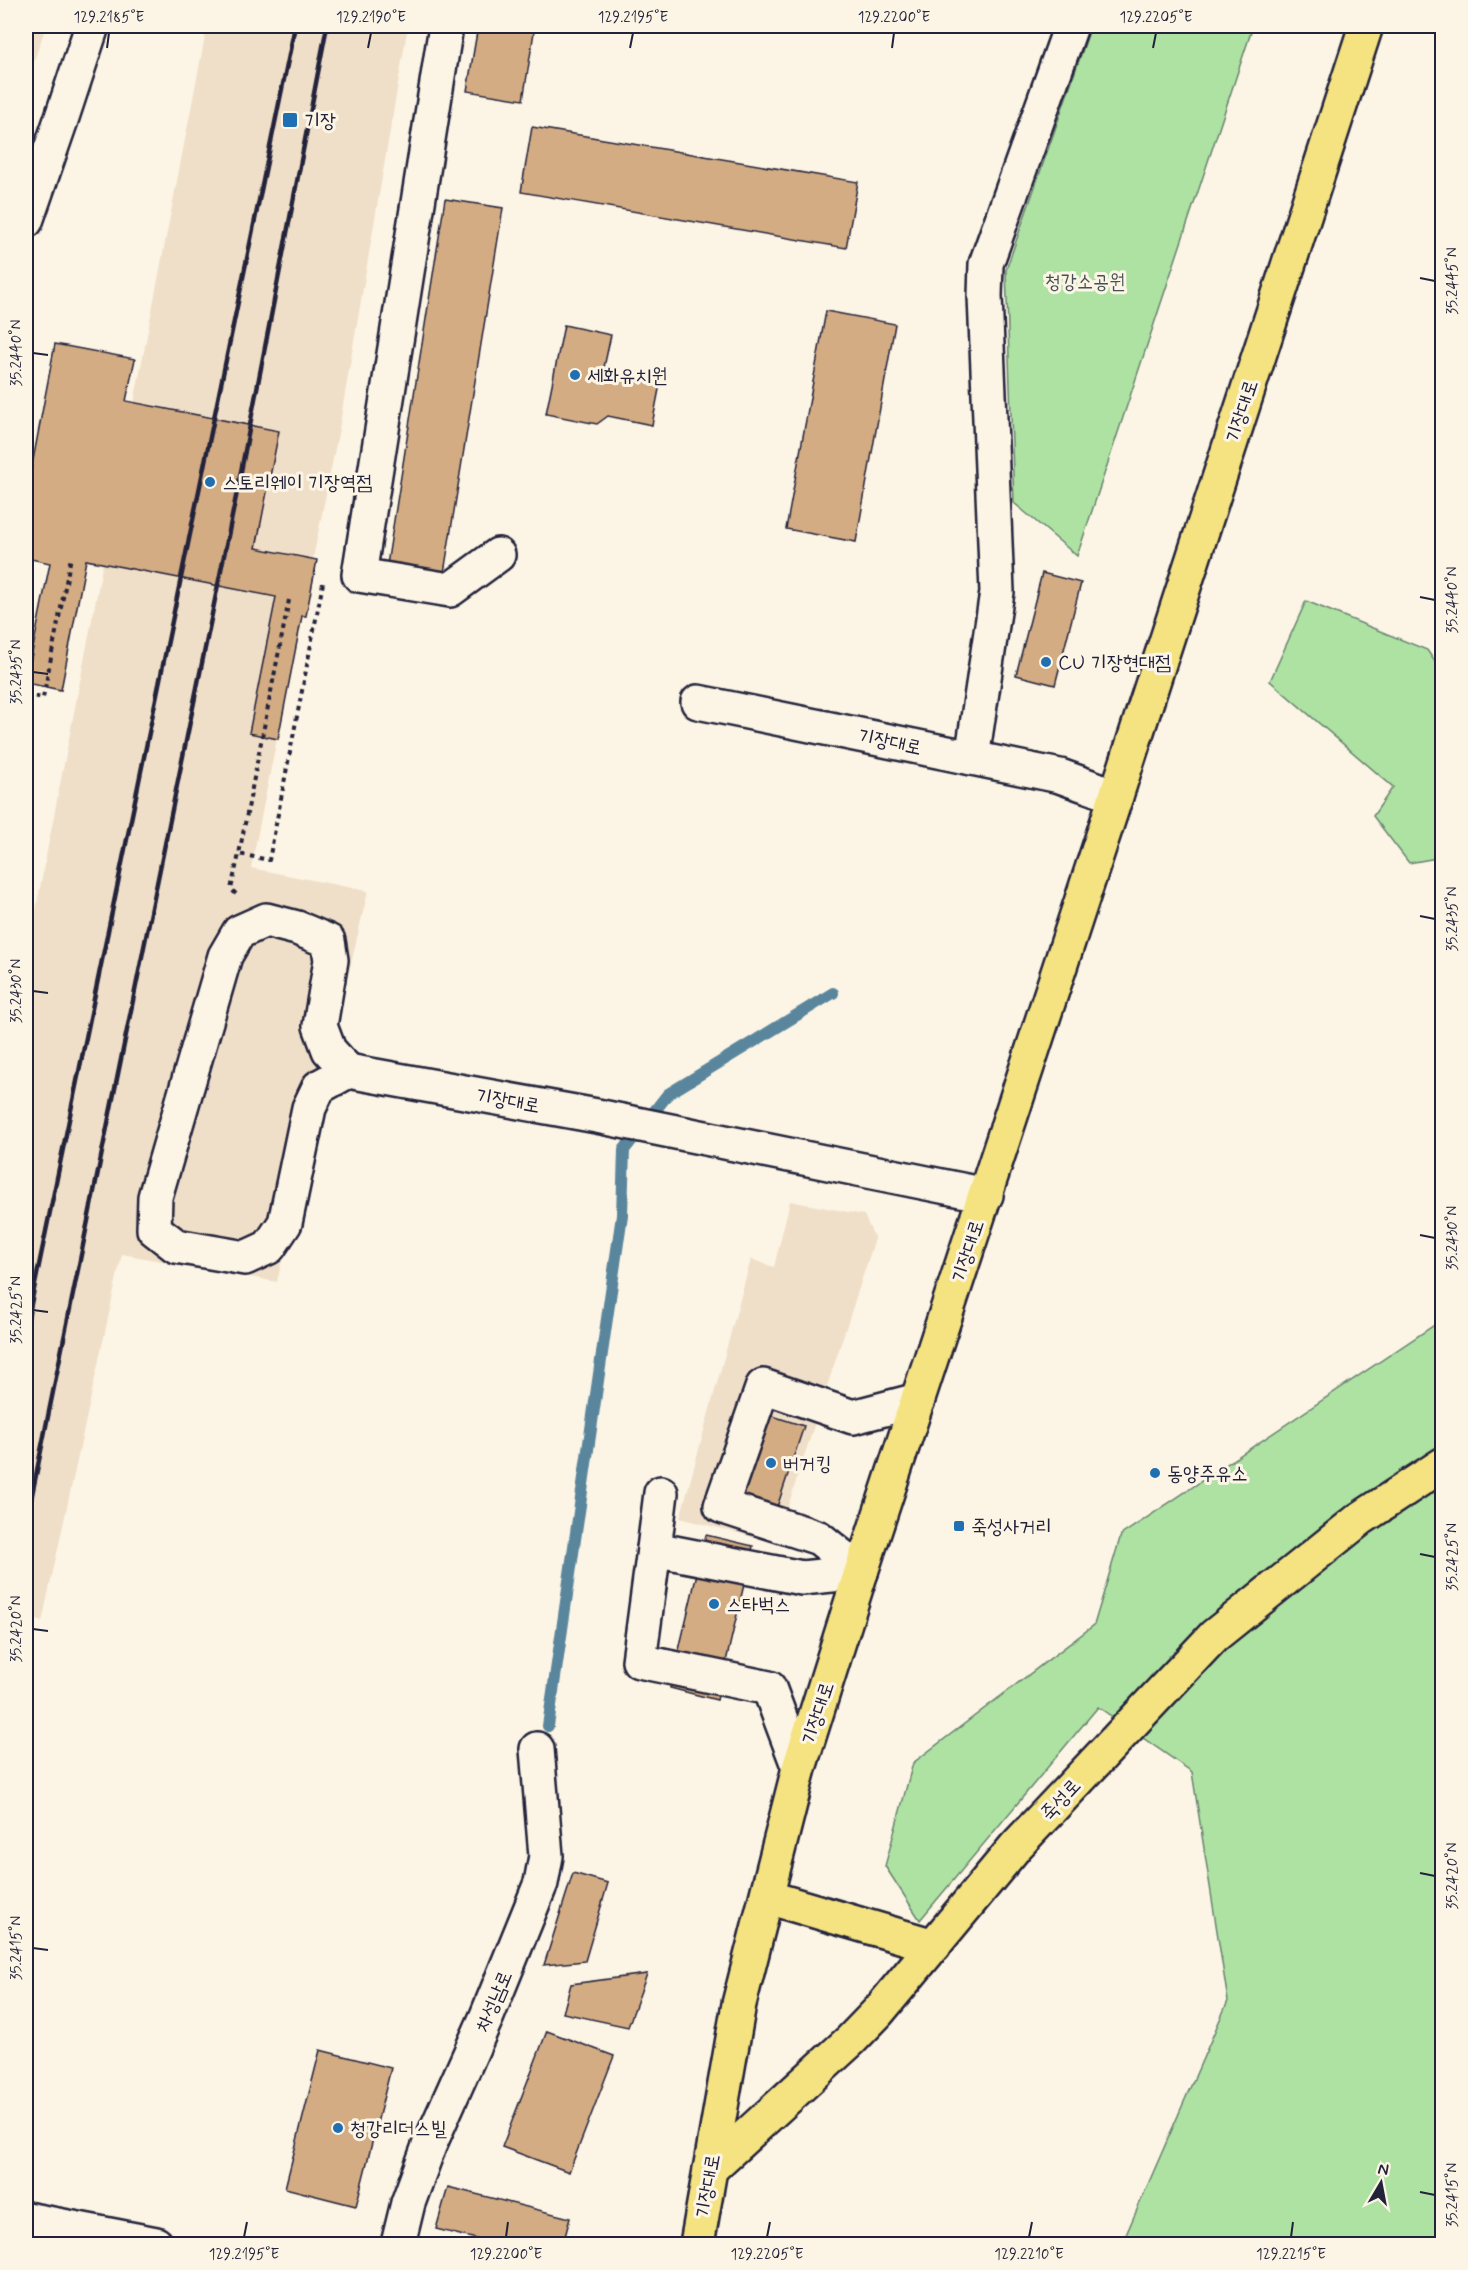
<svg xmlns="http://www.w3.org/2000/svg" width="1468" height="2270" viewBox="0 0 1468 2270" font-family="Mynerve,'Poor Story',sans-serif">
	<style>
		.built { fill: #f0dfc8 }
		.green { fill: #aee2a3; stroke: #68826f; stroke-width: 1.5 }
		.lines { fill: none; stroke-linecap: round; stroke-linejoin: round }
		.stream { stroke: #5a869d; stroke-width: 12 }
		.building { fill: #d3ac84; stroke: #22223b; stroke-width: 1.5 }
		.minor-casing { stroke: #22223b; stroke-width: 38 }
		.major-casing { stroke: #22223b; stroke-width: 38 }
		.path { stroke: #22223b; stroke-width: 4; stroke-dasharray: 4.5 4.5; stroke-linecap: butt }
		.minor { stroke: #fcf5e5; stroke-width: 33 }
		.major { stroke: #f5e382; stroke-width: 33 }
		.rail { stroke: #22223b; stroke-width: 4.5 }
		.ticks { fill: none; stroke: #22223b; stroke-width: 2 }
		.poi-dot { fill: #1f6fb2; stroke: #fcf5e5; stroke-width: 2 }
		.labels { text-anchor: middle; stroke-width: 6; stroke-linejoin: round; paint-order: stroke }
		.poi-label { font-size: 20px; fill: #22223b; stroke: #fcf5e5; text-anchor: start }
		.park-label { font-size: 20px; fill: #455255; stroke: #fcf5e5 }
		.street-label { font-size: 20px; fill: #22223b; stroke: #fcf5e5 }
		.neatline { fill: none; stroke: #22223b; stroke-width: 2 }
		.ticks-label { font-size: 15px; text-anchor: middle; fill: #22223b }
	</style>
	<rect width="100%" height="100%" fill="#fcf5e5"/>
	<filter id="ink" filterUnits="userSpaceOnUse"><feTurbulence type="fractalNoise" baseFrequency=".0167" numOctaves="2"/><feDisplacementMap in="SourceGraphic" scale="12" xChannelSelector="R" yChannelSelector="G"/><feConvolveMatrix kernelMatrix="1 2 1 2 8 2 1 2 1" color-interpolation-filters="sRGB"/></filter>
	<g filter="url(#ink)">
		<g class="built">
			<polygon points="26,26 46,26 26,85"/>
			<polygon points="207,26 408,26 339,429 251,868 368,891 277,1282 122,1254 42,1622 26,1616 26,960"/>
			<polygon points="790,1201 864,1215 875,1239 776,1543 680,1518 751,1259 774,1267"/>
		</g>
		<g class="green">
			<polygon points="1091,26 1253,26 1077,556 1014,503 1006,270"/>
			<polygon points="1306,601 1427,650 1442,672 1442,857 1409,863 1373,816 1393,787 1270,681"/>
			<polygon points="1442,1320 1442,2244 1122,2244 1228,2001 1192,1772 1098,1707 920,1920 885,1866 913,1763 1094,1625 1121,1535"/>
		</g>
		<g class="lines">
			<polyline class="stream" points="548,1726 622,1215 624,1150 668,1094 833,993"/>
		</g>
		<g class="building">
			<polygon points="478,26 535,26 523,100 467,91"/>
			<polygon points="532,127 858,182 846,248 521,192"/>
			<polygon points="445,199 503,208 443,579 386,571"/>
			<polygon points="826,311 895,324 856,542 786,529"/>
			<polygon points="564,325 611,335 603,372 660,384 652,425 608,416 597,424 546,414"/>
			<polygon points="55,344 135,359 126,401 279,431 256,548 317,560 306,616 302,616 278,739 249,733 276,597 86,560 61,690 26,683 50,563 26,558 26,497"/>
			<polygon points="1042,573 1081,583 1055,685 1016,675"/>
			<polygon points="766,1414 804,1426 775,1513 738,1501"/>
			<polygon points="706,1535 753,1546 717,1700 670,1688"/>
			<polygon points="573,1873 608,1883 585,1961 544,1965"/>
			<polygon points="647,1974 628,2027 563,2013 571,1984"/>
			<polygon points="547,2031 614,2056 569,2172 502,2147"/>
			<polygon points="320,2050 391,2068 356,2206 285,2188"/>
			<polygon points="448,2187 570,2218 563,2244 496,2244 436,2229"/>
		</g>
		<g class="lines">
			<g class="minor-casing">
				<g id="minor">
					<polyline points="446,26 359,575 450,590 498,555"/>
					<polyline points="26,221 61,120 92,26"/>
					<polyline points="698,702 1060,776 1116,796"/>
					<polyline points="972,758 997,592 985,296 986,264 1071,26"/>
					<polygon points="266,920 297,928 328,941 331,960 320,1026 329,1050 348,1071 319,1087 309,1108 285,1223 269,1247 245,1258 176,1246 154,1229 155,1197 225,956 239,932"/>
					<polyline points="348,1071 597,1116 986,1195"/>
					<polyline points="654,1549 661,1493"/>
					<polyline points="861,1572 819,1538 721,1506 763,1386 853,1417 918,1400"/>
					<polyline points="799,1768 769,1688 639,1661 654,1549 802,1578 861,1572"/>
					<polyline points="26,2219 156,2244"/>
					<polyline points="398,2244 408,2203 429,2146 487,2016 541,1883 546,1856 537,1749"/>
				</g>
			</g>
			<g class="major-casing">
				<g id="major">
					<polyline points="767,1897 934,1946"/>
					<polyline points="710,2169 851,2040 878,2012 1016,1846 1214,1636 1360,1519 1442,1465"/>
					<polyline points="697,2244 739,2004 799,1768 861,1572 1116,796 1366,26"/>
				</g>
			</g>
			<g class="path">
				<polyline points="1442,274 1442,277"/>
				<polyline points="26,581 30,559"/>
				<polyline points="289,600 239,854 269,860 323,583"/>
				<polyline points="26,695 43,698 71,557"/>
				<polyline points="236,894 231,889 239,854"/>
			</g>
			<use href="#minor" class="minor"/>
			<use href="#major" class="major"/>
			<g class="rail">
				<polyline points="26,1328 295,26"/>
				<polyline points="26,1524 238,487 327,26"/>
			</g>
		</g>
	</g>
	<path class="ticks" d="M107,48L109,33M368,48L371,33M630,48L633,33M892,48L894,33M1153,48L1156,33M1420,278L1435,281M33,353L48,355M1420,597L1435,600M33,672L48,674M1420,916L1435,919M33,991L48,993M1420,1235L1435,1238M33,1310L48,1312M1420,1554L1435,1557M33,1629L48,1631M1420,1873L1435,1876M33,1948L48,1950M1420,2192L1435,2195M244,2237L247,2222M506,2237L508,2222M767,2237L770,2222M1029,2237L1032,2222M1291,2237L1293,2222"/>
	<g class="poi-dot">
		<rect x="282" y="112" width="16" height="16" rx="3"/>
		<circle cx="575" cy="375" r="6"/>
		<circle cx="210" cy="482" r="6"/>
		<circle cx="1046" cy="662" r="6"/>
		<circle cx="771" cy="1463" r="6"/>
		<circle cx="1155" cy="1473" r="6"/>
		<rect x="953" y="1520" width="12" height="12" rx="3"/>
		<circle cx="714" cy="1604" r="6"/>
		<circle cx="338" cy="2128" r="6"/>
	</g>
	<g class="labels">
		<g class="poi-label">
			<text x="304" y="127">기장</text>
			<text x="587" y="382">세화유치원</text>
			<text x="222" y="489">스토리웨이 기장역점</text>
			<text x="1058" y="669">CU 기장현대점</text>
			<text x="783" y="1470">버거킹</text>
			<text x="1167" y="1480">동양주유소</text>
			<text x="971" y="1533">죽성사거리</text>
			<text x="726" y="1611">스타벅스</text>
			<text x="350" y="2135">청강리더스빌</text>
		</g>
		<g class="park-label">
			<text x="1085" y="288">청강소공원</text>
		</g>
		<g class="street-label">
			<text transform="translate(1241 411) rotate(-72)" y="7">기장대로</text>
			<text transform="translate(890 741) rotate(12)" y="7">기장대로</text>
			<text transform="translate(508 1100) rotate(10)" y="7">기장대로</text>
			<text transform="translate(967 1251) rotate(-72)" y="7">기장대로</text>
			<text transform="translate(817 1713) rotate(-72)" y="7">기장대로</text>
			<text transform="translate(1060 1799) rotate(-47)" y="7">죽성로</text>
			<text transform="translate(493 2001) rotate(-67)" y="7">차성남로</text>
			<text transform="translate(707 2186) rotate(-80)" y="7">기장대로</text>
		</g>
	</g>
	<rect width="1468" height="2270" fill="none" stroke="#fcf5e5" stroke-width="66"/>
	<g transform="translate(1381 2183) rotate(10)" stroke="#fcf5e5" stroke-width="4.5" paint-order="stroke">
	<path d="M0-4.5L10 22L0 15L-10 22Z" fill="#22223b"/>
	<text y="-9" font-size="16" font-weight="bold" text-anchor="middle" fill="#22223b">N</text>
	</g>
	<rect x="33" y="33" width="1402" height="2204" class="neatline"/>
	<g class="ticks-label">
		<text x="109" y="22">129.2185°E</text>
		<text x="371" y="22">129.2190°E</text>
		<text x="633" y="22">129.2195°E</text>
		<text x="894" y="22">129.2200°E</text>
		<text x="1156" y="22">129.2205°E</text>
		<text transform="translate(1452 281) rotate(-90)" y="5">35.2445°N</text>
		<text transform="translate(16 353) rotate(-90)" y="5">35.2440°N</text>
		<text transform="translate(1452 600) rotate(-90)" y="5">35.2440°N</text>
		<text transform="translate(16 672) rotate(-90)" y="5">35.2435°N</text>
		<text transform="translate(1452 919) rotate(-90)" y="5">35.2435°N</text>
		<text transform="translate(16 991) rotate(-90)" y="5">35.2430°N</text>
		<text transform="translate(1452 1238) rotate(-90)" y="5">35.2430°N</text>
		<text transform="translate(16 1310) rotate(-90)" y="5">35.2425°N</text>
		<text transform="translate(1452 1557) rotate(-90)" y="5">35.2425°N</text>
		<text transform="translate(16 1629) rotate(-90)" y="5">35.2420°N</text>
		<text transform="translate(1452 1876) rotate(-90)" y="5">35.2420°N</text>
		<text transform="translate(16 1948) rotate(-90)" y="5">35.2415°N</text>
		<text transform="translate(1452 2195) rotate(-90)" y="5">35.2415°N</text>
		<text x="244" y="2259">129.2195°E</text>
		<text x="506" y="2259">129.2200°E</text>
		<text x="767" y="2259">129.2205°E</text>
		<text x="1029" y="2259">129.2210°E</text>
		<text x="1291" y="2259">129.2215°E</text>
	</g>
</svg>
